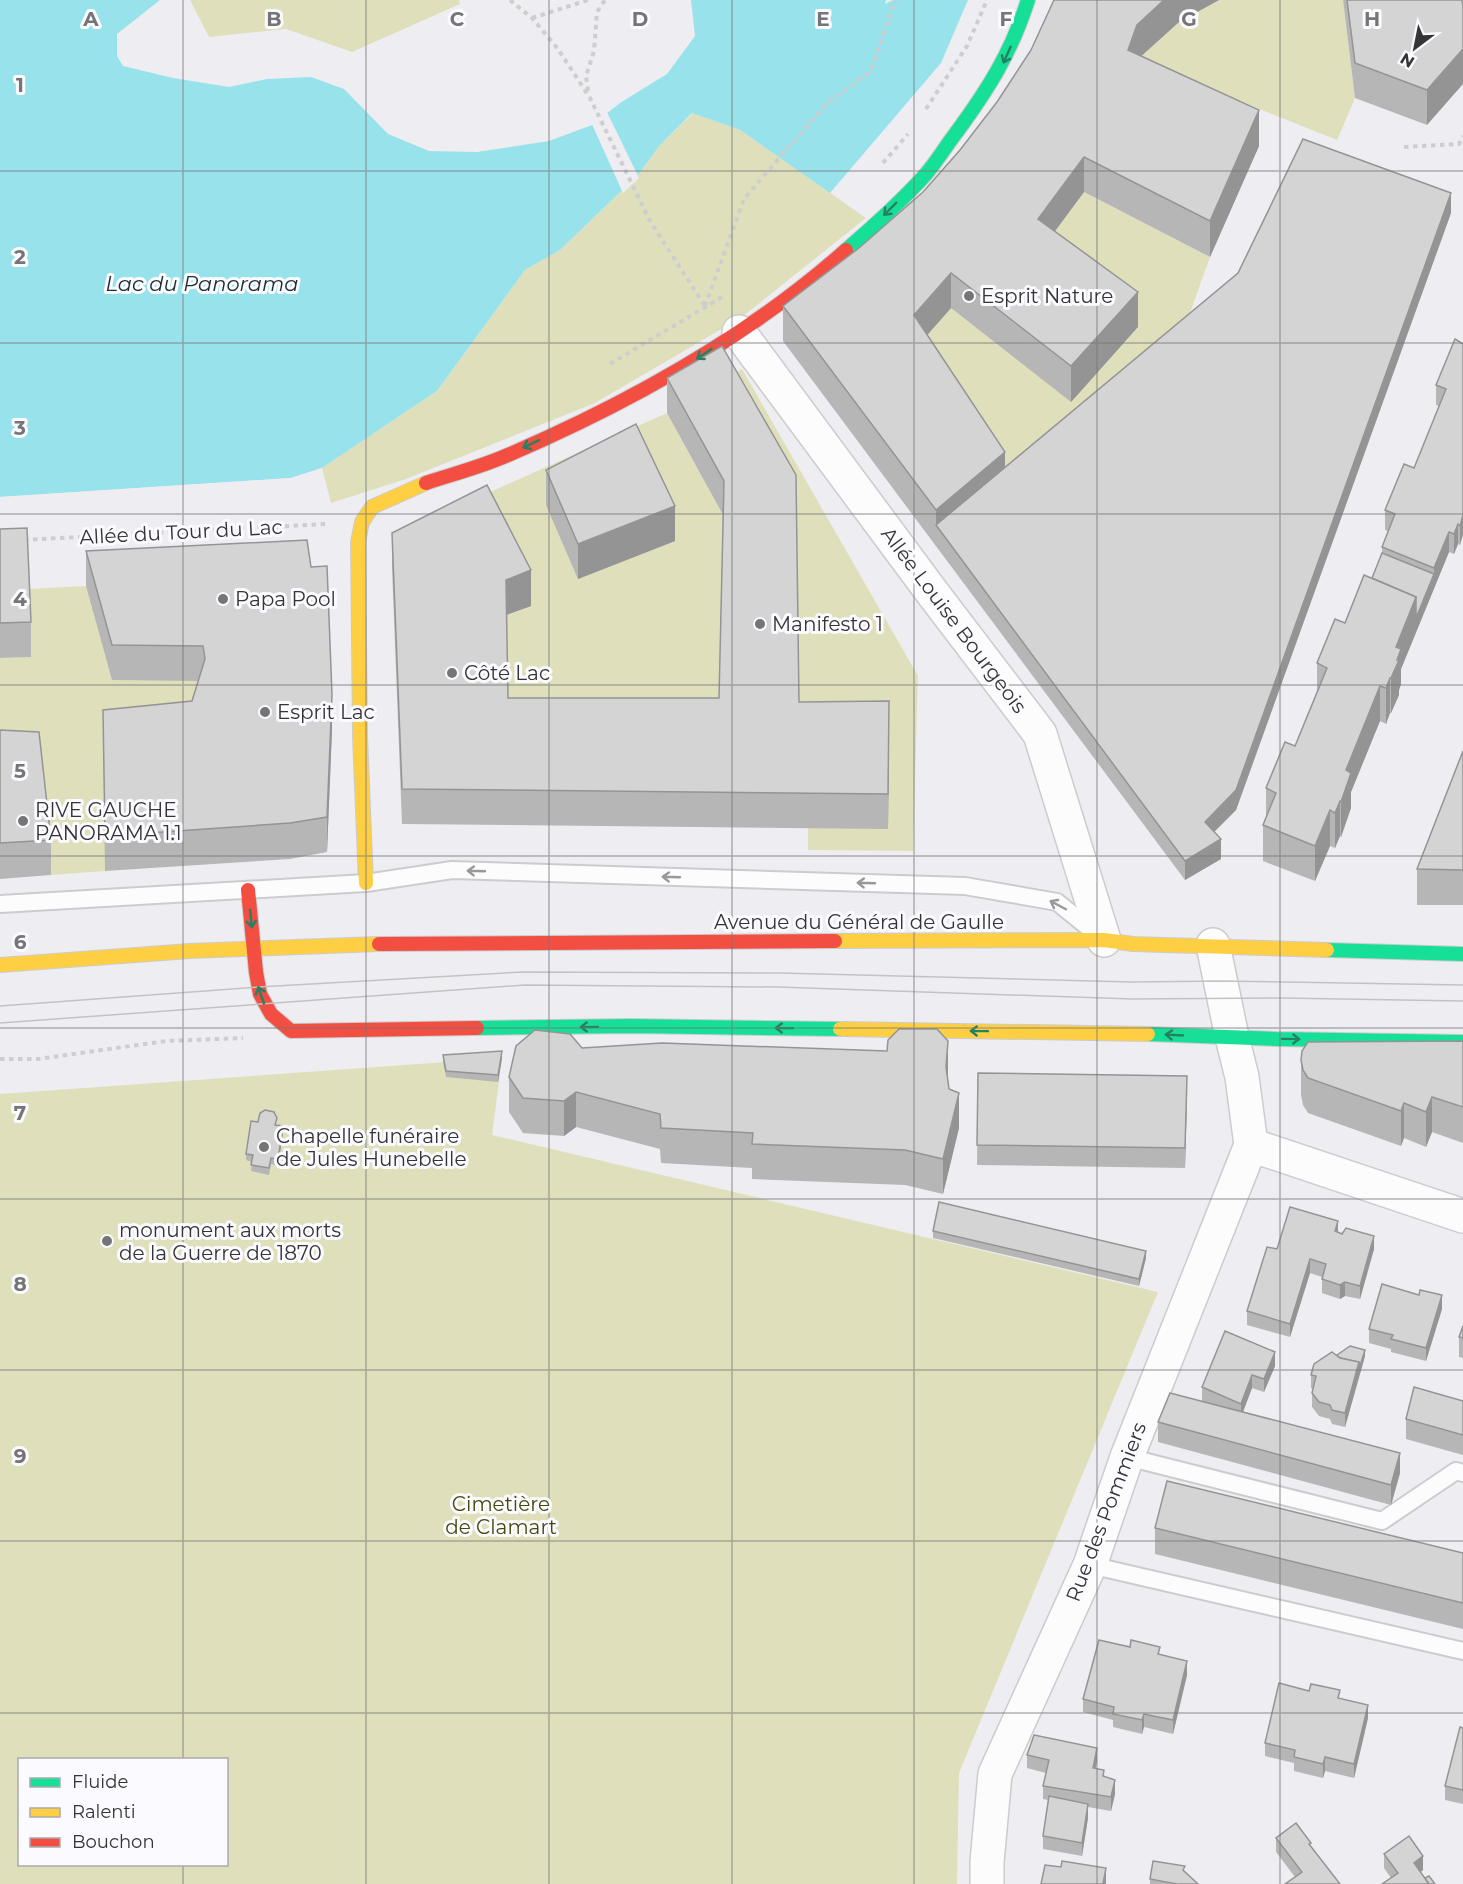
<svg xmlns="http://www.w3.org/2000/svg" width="1463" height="1884" viewBox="0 0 1463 1884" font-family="Montserrat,sans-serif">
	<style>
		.green { fill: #dfe0bb; fill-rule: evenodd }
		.water { fill: #98e3eb }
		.pier { fill: #eeedf1 }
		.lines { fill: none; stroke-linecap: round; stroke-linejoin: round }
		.lane-casing { stroke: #cccbce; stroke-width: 20 }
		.street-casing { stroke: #cccbce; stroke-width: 36 }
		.fast-casing { stroke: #cccbce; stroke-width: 16 }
		.slow-casing { stroke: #cccbce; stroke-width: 16 }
		.jam-casing { stroke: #cccbce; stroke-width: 16 }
		.path { stroke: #cececf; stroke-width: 4; stroke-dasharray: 4.5 4.5; stroke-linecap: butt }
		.lane { stroke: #fcfcfd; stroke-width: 16 }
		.street { stroke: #fcfcfd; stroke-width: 33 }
		.fast { stroke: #16e098; stroke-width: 14 }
		.slow { stroke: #ffcf43; stroke-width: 14 }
		.jam { stroke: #f24e42; stroke-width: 14 }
		.tram { stroke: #c3c2c3; stroke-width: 1.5 }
		.wall { fill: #b7b6b7 }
		.shaded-wall { fill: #959495 }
		.building { fill: #d5d4d5; stroke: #959495; stroke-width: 1.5 }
		.oneway { stroke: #268162 }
		.oneway2 { stroke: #98989a }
		.grid { fill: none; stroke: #757577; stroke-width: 1.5; stroke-opacity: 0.55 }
		.poi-dot { fill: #757577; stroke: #fafaff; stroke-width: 2 }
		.labels { text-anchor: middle; stroke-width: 6; stroke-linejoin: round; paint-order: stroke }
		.poi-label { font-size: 20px; fill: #343436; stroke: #fafaff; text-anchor: start }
		.street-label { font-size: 20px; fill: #343436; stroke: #fafaff }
		.park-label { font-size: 20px; fill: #48490c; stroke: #fafaff }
		.water-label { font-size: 21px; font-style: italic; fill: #1b2f30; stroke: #fafaff }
		.grid-label { font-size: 20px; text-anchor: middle; font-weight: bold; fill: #757577; stroke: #fafaff; stroke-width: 6; stroke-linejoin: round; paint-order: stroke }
	</style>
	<rect width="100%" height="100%" fill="#eeedf1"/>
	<g class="green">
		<polygon points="190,0 459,0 460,4 352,52 286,29 209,37"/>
		<polygon points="1219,0 1343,0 1355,98 1337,140 1137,60 1179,22"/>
		<polygon points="693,113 740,130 866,218 742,317 595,403 406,479 331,503 322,468 437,391 525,270 560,250 638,175 660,145"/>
		<polygon points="1084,192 1210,257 1179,344 1005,487 914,350 951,308 1071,401 1138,328 1038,254"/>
		<polygon points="742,369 918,676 913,851 808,850 808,828 799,737 722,382"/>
		<polygon points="667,413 724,517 719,733 508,733 506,615 531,605 479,497"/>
		<polygon points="86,586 203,682 105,871 51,875 0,766 0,658 31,657 28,589"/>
		<path d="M502,1058L492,1135L1158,1292L959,1773L957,1884H0V1094ZM20,1760H226V1864H20Z"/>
	</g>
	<polygon class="water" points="0,0 160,0 117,34 117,56 123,66 173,78 229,87 267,79 311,77 344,89 388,134 429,151 477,152 549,141 592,125 620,103 667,74 695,36 691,0 886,0 885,4 893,0 968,0 941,63 830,193 740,130 692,113 660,145 638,175 560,250 525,270 437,391 322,468 291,478 0,497"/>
	<g class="pier">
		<polygon points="606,110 639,178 623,193 591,122"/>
		<polygon points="322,468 323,471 292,481 0,500 0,497 291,478"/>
	</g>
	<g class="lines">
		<g class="lane-casing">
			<g id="lane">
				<polyline points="0,904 366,883 452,870 965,886 1057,902 1099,936"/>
				<polyline points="1127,1457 1382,1521 1456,1471 1463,1473"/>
				<polyline points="1090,1565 1463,1651"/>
			</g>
		</g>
		<g class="street-casing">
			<g id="street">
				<polyline points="739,332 931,591 1040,734 1104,940"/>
				<polyline points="1213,945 1232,1037 1242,1077 1251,1145 1463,1216"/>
				<polyline points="987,1884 987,1862 995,1774 1090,1565 1127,1457 1251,1145"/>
			</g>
		</g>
		<g class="fast-casing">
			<g id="fast">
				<path d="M846,250C874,226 902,201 926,174C937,161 946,146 956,133C989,88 1011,53 1028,0"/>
				<polyline points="1327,950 1463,954"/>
				<polyline points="477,1028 631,1026 840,1029"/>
				<polyline points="1148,1034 1276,1039 1463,1042"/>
			</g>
		</g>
		<g class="slow-casing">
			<g id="slow">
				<polyline points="366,883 360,736 358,542 362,522 372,507 426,483"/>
				<polyline points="835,941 1104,940 1133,944 1327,950"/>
				<polyline points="0,965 190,951 379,944"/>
				<polyline points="840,1029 1148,1034"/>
			</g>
		</g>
		<g class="jam-casing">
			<g id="jam">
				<path d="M426,483C453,474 481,467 508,455C629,403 747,338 846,250"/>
				<polyline points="248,890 256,972 260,994 271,1014 291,1031 477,1028"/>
				<polyline points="379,944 835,941"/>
			</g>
		</g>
		<g class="path">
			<polyline points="510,0 532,18 558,49 590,98 650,221 705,306 708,307"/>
			<polyline points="532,18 588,0"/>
			<polyline points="588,91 586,76 594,51 597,12 605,0"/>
			<polyline points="926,109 967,46 987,0"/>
			<polyline points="1404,147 1459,144 1463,136"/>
			<polyline points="883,163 908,134"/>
			<polyline points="705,306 744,199 826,104 871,71 895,0"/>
			<polyline points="610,364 722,297"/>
			<polyline points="24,540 325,524"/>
			<polyline points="0,1059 38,1059 166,1041 243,1038"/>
		</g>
		<use href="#lane" class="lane"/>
		<use href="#street" class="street"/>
		<use href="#fast" class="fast"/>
		<use href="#slow" class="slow"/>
		<use href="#jam" class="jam"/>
		<g class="tram">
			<polyline points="0,1006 258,987 522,972 779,973 1132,982 1220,981 1463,985"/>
			<polyline points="0,1023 525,985 778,987 1132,999 1280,998 1463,1001"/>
		</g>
	</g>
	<g class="wall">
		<polygon points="1054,0 1219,0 1179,22 1141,56 1259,146 1210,257 1084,192 1055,231 1138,327 1071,402 951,308 927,335 1005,467 1451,213 1236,810 1214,832 1221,859 1185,880 783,341 783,306 859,248 923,192 960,150 997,102 1031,50"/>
		<polygon points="1343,0 1462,0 1427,125 1355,98"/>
		<polygon points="1463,344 1460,545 1458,544 1454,554 1449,552 1401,669 1401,684 1399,690 1399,695 1391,713 1390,713 1386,724 1380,721 1351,792 1351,808 1341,837 1340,836 1335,848 1330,846 1315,881 1263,861 1263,825 1266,818 1266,788 1295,746 1317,692 1317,663 1345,623 1372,578 1382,553 1382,547 1388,531 1385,530 1385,510 1414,468 1439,406 1436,405 1436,385"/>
		<polygon points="722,346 799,702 889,736 888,829 402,824 392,568 392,533 531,606 506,615 508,698 719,698 723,515 667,413 667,378"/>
		<polygon points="546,470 675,541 578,579 546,505"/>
		<polygon points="0,529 31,622 31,657 0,658"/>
		<polygon points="86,551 332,730 327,852 290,859 105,871 103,710 192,701 198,681 112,680 86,586"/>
		<polygon points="0,730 51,840 51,875 0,879"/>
		<polygon points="1463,751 1463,905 1417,905 1417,869"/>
		<polygon points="1463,1041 1463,1143 1432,1132 1426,1147 1404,1138 1401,1146 1308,1113 1303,1105 1301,1095 1301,1060"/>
		<polygon points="582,1048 948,1079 949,1089 959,1128 943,1194 905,1185 752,1179 752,1168 661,1163 660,1149 576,1127 564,1136 523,1133 509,1112 509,1077"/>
		<polygon points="443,1055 502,1058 498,1082 446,1077 443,1062"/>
		<polygon points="978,1073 1187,1096 1185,1168 977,1165"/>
		<polygon points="277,1125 283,1133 278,1166 271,1164 269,1175 251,1171 252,1162 246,1160 246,1154"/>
		<polygon points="933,1231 1146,1258 1139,1286 933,1238"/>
		<polygon points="1338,1232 1374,1249 1360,1299 1345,1296 1340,1299 1322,1293 1322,1277 1310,1273 1290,1337 1247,1325 1247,1311 1277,1249"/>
		<polygon points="1442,1309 1426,1361 1391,1352 1391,1349 1369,1343 1369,1329"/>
		<polygon points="1463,1326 1463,1358 1459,1357 1459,1337"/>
		<polygon points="1337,1355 1365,1356 1345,1427 1332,1424 1330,1419 1319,1416 1312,1407 1312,1393 1313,1389 1311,1388 1311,1375"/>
		<polygon points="1275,1366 1264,1392 1252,1388 1243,1412 1400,1473 1391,1505 1158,1442 1158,1422 1202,1401 1202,1387"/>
		<polygon points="1463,1401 1463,1455 1406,1439 1406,1419"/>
		<polygon points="1155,1528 1463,1553 1463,1629 1155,1554"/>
		<polygon points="1160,1654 1187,1675 1173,1734 1144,1727 1142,1734 1113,1727 1113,1720 1083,1712 1083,1699"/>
		<polygon points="1340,1698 1368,1718 1354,1778 1325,1771 1323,1778 1294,1771 1294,1763 1265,1756 1265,1743"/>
		<polygon points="1463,1728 1463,1804 1445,1800 1445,1786"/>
		<polygon points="1027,1755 1097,1761 1096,1768 1104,1777 1115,1794 1111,1811 1088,1807 1088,1818 1082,1856 1043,1849 1043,1836 1048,1800 1043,1799 1043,1786 1046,1773 1027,1768"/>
		<polygon points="1276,1838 1311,1847 1340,1884 1295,1877 1276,1852"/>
		<polygon points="1384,1854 1423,1870 1421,1872 1425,1878 1391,1878 1384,1868"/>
		<polygon points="1185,1872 1198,1884 1150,1884 1150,1879"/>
	</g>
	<g class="shaded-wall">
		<polygon points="1164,0 1219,0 1179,22 1137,60 1128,50 1137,25"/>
		<polygon points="1463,49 1463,84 1427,125 1427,90"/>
		<polygon points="1259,110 1259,146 1210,257 1210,221"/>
		<polygon points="1084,157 1084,192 1038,254 1038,219"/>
		<polygon points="1451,193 1451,213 1236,810 1205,841 1205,822"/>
		<polygon points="951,273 951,308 914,350 914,315"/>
		<polygon points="1138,292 1138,327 1071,402 1071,366"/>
		<polygon points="1005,452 1005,487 936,525 936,510"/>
		<polygon points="675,506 675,541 578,579 578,544"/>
		<polygon points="1463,515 1463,535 1460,545 1460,526"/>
		<polygon points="1458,524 1458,544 1454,554 1454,534"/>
		<polygon points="1449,532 1449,552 1401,669 1401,684 1399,690 1399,695 1391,713 1391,678 1396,647 1416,597 1434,574 1434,568"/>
		<polygon points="531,570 531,606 506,615 506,580"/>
		<polygon points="1390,678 1390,713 1386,724 1386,688"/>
		<polygon points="1380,686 1380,721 1351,792 1351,808 1341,837 1341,802 1346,770"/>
		<polygon points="332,695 332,730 327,852 327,817"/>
		<polygon points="889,701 889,736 888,829 888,794"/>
		<polygon points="1340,801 1340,836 1335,848 1335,813"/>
		<polygon points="1330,810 1330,846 1315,881 1315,846"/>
		<polygon points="1221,839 1221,859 1185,880 1185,861"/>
		<polygon points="948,1041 948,1076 946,1102 946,1067"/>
		<polygon points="502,1051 502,1058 498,1082 498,1075"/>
		<polygon points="1187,1076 1187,1096 1185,1168 1185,1148"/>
		<polygon points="576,1092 576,1127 564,1136 564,1101"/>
		<polygon points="959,1093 959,1128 943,1194 943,1159"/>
		<polygon points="1432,1097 1432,1132 1426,1147 1426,1112"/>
		<polygon points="1404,1103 1404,1138 1401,1146 1401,1111"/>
		<polygon points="283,1126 283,1133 278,1166 278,1159"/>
		<polygon points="1338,1221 1338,1234 1335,1231"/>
		<polygon points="1374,1236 1374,1249 1360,1299 1360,1286"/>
		<polygon points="1146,1251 1146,1258 1139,1286 1139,1279"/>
		<polygon points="1310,1259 1310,1273 1290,1337 1290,1324"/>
		<polygon points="1345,1282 1345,1296 1340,1299 1340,1285"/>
		<polygon points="1442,1295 1442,1309 1426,1361 1426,1348"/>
		<polygon points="1365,1350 1365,1356 1345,1427 1345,1413 1359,1362"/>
		<polygon points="1275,1352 1275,1366 1264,1392 1264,1379"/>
		<polygon points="1252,1375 1252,1388 1241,1417 1241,1404"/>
		<polygon points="1400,1453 1400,1473 1391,1505 1391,1485"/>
		<polygon points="1187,1661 1187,1675 1173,1734 1173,1720"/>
		<polygon points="1368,1705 1368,1718 1354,1778 1354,1764"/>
		<polygon points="1144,1714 1144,1727 1142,1734 1142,1720"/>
		<polygon points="1097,1748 1097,1761 1093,1781 1093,1768"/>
		<polygon points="1325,1757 1325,1771 1323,1778 1323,1764"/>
		<polygon points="1115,1780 1115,1794 1111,1811 1111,1797"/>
		<polygon points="1088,1804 1088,1818 1082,1856 1082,1843"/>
		<polygon points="1423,1856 1423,1870 1414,1876 1414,1863"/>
		<polygon points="1106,1868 1106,1884 1103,1884"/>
	</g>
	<g class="building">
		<polygon points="1054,0 1164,0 1137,25 1128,50 1259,110 1210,221 1084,157 1038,219 1138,292 1071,366 951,273 914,315 1005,452 936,510 783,306 859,248 923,192 960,150 997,102 1031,50"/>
		<polygon points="1347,0 1462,0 1463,7 1463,49 1427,90 1355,63"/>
		<polygon points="1303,139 1451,193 1236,790 1205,822 1221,839 1185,861 936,525 1238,273"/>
		<polygon points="1455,339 1463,344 1463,515 1460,526 1458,524 1454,534 1449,532 1434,568 1382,547 1395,514 1385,510 1404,464 1414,468 1446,389 1436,385"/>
		<polygon points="722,346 796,475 799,702 889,701 888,794 402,789 392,533 487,485 531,570 506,580 508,698 719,698 724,481 667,378"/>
		<polygon points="636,424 675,506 578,544 546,470"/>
		<polygon points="27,528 31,622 0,623 0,529"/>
		<polygon points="307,540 311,567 327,566 332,695 327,817 290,823 105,836 103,710 192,701 205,659 203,646 112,645 86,551"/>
		<polygon points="1382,553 1434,574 1416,618 1416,597 1372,578"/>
		<polygon points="1364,575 1416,597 1396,647 1401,649 1397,660 1399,660 1391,678 1390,678 1386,688 1380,686 1346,770 1351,773 1341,802 1340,801 1335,813 1330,810 1315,846 1263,825 1276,793 1266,788 1285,742 1295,746 1327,668 1317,663 1335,619 1345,623"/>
		<polygon points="0,730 39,732 51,840 0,843"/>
		<polygon points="1463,751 1463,870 1417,869"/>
		<polygon points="899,1029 937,1029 948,1041 946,1067 949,1089 959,1093 943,1159 905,1150 752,1144 753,1133 661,1128 660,1114 576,1092 564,1101 523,1098 509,1077 516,1046 535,1030 570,1034 582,1048 662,1043 887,1051 888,1040"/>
		<polygon points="1463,1041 1463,1107 1432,1097 1426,1112 1404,1103 1401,1111 1308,1078 1303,1070 1301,1060 1302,1051 1308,1042"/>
		<polygon points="502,1051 498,1075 446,1071 443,1055"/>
		<polygon points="978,1073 1187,1076 1185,1148 977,1145"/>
		<polygon points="265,1110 274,1112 277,1118 275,1125 283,1126 278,1159 271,1158 269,1168 251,1165 253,1155 246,1154 251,1121 258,1122 260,1113"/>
		<polygon points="939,1202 1146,1251 1139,1279 933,1231"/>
		<polygon points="1290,1207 1338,1221 1335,1231 1342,1234 1346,1228 1374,1236 1360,1286 1345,1282 1340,1285 1322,1279 1326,1264 1310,1259 1290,1324 1247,1311 1267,1247 1277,1249"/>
		<polygon points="1382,1284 1419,1295 1420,1290 1442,1295 1426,1348 1391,1339 1393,1335 1369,1329"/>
		<polygon points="1463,1326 1463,1338 1459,1337"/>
		<polygon points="1225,1331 1275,1352 1264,1379 1252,1375 1241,1404 1202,1387"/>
		<polygon points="1350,1346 1365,1350 1359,1369 1359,1362 1340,1358 1337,1355"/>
		<polygon points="1332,1352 1340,1358 1359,1362 1345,1413 1332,1410 1330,1405 1319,1402 1312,1393 1316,1376 1311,1375 1314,1364"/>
		<polygon points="1414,1387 1463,1401 1463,1435 1406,1419"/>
		<polygon points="1170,1393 1400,1453 1391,1485 1158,1422"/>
		<polygon points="1167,1481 1463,1553 1463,1603 1155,1528"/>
		<polygon points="1099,1640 1130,1647 1131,1640 1160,1647 1158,1654 1187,1661 1173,1720 1144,1714 1142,1720 1113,1714 1114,1707 1083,1699"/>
		<polygon points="1279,1683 1309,1691 1311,1684 1340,1690 1338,1698 1368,1705 1354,1764 1325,1757 1323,1764 1294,1757 1295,1750 1265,1743"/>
		<polygon points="1460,1727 1463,1728 1463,1790 1445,1786"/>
		<polygon points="1034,1735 1097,1748 1093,1768 1104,1770 1103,1776 1115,1780 1111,1797 1043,1786 1049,1760 1027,1755"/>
		<polygon points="1049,1796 1088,1804 1082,1843 1043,1836"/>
		<polygon points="1296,1823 1311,1843 1309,1844 1340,1884 1285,1884 1302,1872 1276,1838"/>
		<polygon points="1409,1836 1423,1856 1414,1863 1429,1884 1382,1884 1398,1873 1384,1854"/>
		<polygon points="1062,1861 1106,1868 1103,1884 1041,1884 1045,1865 1061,1867"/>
		<polygon points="1153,1861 1185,1866 1183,1870 1198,1884 1177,1884 1150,1879"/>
		<polygon points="1429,1876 1435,1884 1429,1884 1425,1878"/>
	</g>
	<defs><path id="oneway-shaft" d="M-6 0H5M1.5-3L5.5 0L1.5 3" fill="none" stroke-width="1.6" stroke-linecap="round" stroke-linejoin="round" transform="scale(1.5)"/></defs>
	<g class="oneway">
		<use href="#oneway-shaft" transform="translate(1007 55) rotate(114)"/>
		<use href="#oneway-shaft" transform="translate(890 209) rotate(135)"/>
		<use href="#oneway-shaft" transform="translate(704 354) rotate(146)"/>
		<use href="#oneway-shaft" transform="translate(531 444) rotate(155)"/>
		<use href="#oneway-shaft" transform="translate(251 919) rotate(84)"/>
		<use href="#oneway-shaft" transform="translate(261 995) rotate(-109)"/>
		<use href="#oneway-shaft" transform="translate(589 1027) rotate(179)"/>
		<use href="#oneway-shaft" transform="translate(784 1028) rotate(-179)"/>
		<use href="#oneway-shaft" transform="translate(979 1031) rotate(-179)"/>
		<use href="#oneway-shaft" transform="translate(1174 1035) rotate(-177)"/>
		<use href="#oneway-shaft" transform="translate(1291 1039) rotate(1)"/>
	</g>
	<g class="oneway2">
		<use href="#oneway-shaft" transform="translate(476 871) rotate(-178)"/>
		<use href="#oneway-shaft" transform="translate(671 877) rotate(-178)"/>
		<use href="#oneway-shaft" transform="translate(866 883) rotate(-178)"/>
		<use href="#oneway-shaft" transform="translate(1058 905) rotate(-152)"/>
	</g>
	<path class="grid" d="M183,0V1760M366,0V1884M549,0V1884M732,0V1884M914,0V1884M1097,0V1884M1280,0V1884M0,171H1463M0,343H1463M0,514H1463M0,685H1463M0,856H1463M0,1028H1463M0,1199H1463M0,1370H1463M0,1541H1463M0,1713H1463M183,1864V1884"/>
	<g class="poi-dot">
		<circle cx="969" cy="296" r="6"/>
		<circle cx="223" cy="599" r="6"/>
		<circle cx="760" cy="624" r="6"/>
		<circle cx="452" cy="673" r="6"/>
		<circle cx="265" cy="712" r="6"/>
		<circle cx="23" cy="821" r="6"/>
		<circle cx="264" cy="1147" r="6"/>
		<circle cx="107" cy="1241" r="6"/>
	</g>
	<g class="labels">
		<g class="poi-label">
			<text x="981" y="303">Esprit Nature</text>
			<text x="235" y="606">Papa Pool</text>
			<text x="772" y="631">Manifesto 1</text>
			<text x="464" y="680">Côté Lac</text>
			<text x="277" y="719">Esprit Lac</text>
			<text x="35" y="817">RIVE GAUCHE<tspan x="35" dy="23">PANORAMA 1.1</tspan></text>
			<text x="276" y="1143">Chapelle funéraire<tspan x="276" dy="23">de Jules Hunebelle</tspan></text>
			<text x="119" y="1237">monument aux morts<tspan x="119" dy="23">de la Guerre de 1870</tspan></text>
		</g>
		<g class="street-label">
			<text transform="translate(181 532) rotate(-3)" y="7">Allée du Tour du Lac</text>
			<text transform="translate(954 620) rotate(53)" y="7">Allée Louise Bourgeois</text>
			<text x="859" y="929">Avenue du Général de Gaulle</text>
			<text transform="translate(1106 1512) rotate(-69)" y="7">Rue des Pommiers</text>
		</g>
		<g class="park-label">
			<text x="501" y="1511">Cimetière<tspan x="501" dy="23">de Clamart</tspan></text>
		</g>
		<g class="water-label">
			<text x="202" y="291">Lac du Panorama</text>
		</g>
	</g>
	<g class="grid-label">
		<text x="91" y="26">A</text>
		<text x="274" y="26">B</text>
		<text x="457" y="26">C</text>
		<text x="640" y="26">D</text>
		<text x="823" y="26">E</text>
		<text x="1006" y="26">F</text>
		<text x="1189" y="26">G</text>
		<text x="1372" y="26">H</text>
		<text x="20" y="92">1</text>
		<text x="20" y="264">2</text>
		<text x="20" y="435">3</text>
		<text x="20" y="606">4</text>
		<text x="20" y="778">5</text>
		<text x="20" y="949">6</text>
		<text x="20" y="1120">7</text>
		<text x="20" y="1291">8</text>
		<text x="20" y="1463">9</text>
	</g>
	<rect x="18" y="1758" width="210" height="108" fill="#fafaff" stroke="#ababaf" stroke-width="1.5"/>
	<rect x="30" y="1778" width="30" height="9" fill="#16e098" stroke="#ababaf" stroke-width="1.5"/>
	<text x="72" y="1788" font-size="18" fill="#343436">Fluide</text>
	<rect x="30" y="1808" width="30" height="9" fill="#ffcf43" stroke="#ababaf" stroke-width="1.5"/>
	<text x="72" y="1818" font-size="18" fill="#343436">Ralenti</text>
	<rect x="30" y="1838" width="30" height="9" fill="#f24e42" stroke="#ababaf" stroke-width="1.5"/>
	<text x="72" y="1848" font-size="18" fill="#343436">Bouchon</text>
	<g transform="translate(1415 48) rotate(212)" stroke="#fafaff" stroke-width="4.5" paint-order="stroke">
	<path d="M0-4.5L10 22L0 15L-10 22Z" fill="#343436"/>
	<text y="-9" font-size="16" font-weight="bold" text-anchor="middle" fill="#343436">N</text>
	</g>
</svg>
